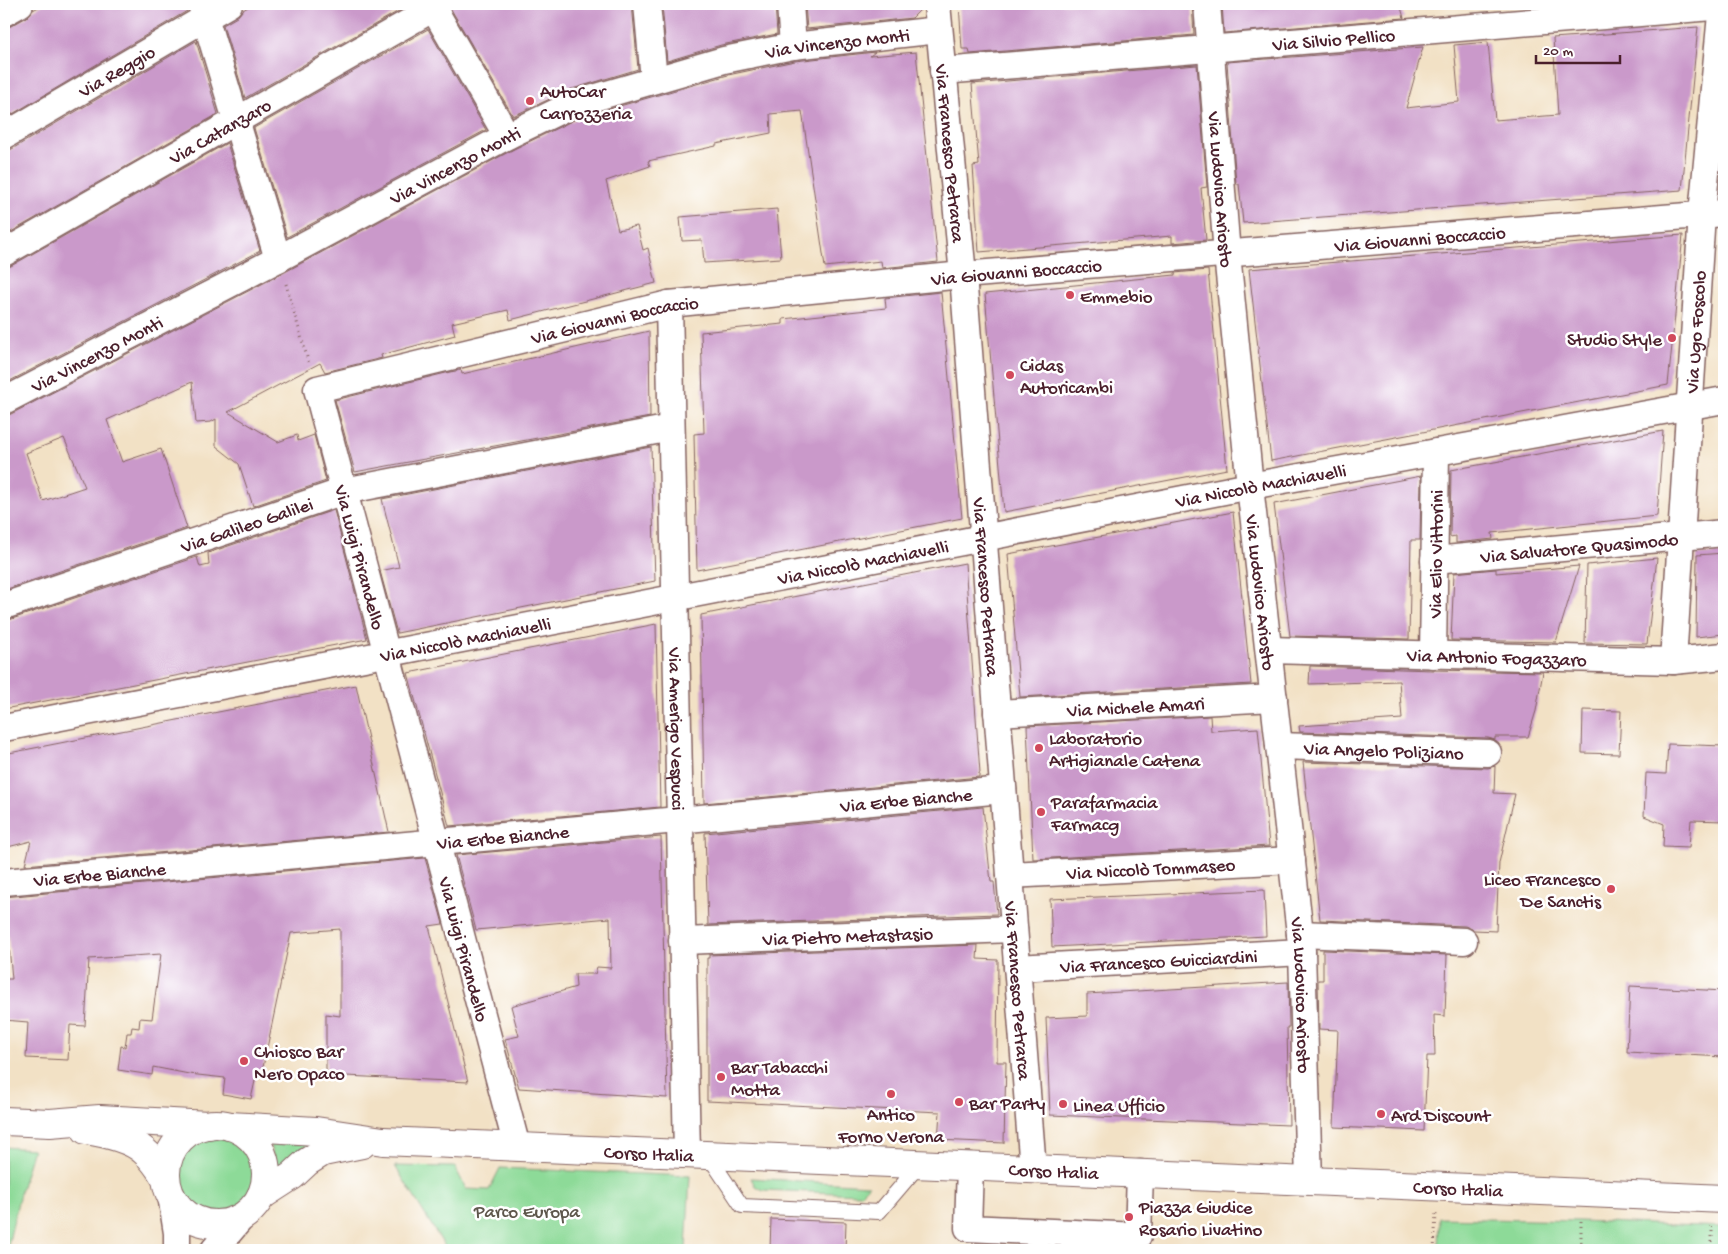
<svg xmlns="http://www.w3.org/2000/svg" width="1728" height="1254" viewBox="0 0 1728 1254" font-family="'Gochi Hand',sans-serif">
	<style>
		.green { fill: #8dda98; stroke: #6c7c62 }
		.building { fill: #ca99ca; fill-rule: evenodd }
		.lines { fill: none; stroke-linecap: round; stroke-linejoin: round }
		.lane-casing { stroke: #856361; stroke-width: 16 }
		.street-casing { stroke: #856361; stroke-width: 29 }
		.secondary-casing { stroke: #856361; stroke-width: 30 }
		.path { stroke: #856361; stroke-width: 3; stroke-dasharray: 1 4; stroke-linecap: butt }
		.lane { stroke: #fff; stroke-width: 14 }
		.street { stroke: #fff; stroke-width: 26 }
		.secondary { stroke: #fff; stroke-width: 28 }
		.poi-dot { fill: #d1495b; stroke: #fff; stroke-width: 2 }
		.labels { text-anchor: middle; stroke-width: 5; stroke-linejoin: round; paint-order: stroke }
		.street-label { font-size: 19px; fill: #4a1f2b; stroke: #fff }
		.poi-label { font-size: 19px; fill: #4a1f2b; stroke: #fff; text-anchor: start }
		.park-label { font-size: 19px; fill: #5e574c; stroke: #fff }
	</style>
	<rect width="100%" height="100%" fill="#fff"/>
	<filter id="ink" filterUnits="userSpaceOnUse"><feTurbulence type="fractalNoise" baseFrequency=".02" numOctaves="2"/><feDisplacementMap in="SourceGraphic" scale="10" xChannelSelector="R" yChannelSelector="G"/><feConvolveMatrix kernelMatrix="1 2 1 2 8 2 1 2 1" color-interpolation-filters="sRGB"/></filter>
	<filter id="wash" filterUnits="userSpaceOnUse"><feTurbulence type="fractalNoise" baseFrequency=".0096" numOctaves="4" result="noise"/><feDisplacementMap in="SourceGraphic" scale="20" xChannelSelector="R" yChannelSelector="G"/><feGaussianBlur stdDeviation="1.12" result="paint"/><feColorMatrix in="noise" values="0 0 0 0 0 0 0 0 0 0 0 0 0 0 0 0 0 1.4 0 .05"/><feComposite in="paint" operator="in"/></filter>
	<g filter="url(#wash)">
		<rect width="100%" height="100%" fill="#f2e1c5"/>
		<g class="green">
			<circle cx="216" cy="1175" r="38"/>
			<polygon points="272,1142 310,1144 282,1165 276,1165 270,1146"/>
			<polygon points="4,1147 33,1149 20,1193 7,1250 4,1250"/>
			<polygon points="395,1166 455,1167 466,1189 489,1190 500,1168 690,1176 686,1250 447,1250"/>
			<polygon points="751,1178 869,1185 860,1194 762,1190 755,1186"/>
			<polygon points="1439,1218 1580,1221 1724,1227 1724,1250 1438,1250"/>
		</g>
		<g id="blocks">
			<g class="building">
				<polygon points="44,4 186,4 187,11 4,119 4,28 11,26 27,17 33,10"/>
				<polygon points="253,4 411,4 245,98 223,25 237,17 243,10"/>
				<polygon points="448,4 632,4 638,69 569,90 513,116"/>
				<polygon points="662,4 775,4 777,34 721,45 667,61"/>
				<polygon points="805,4 922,4 922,8 912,18 807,29"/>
				<polygon points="959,4 1192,4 1194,35 970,54 969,49 962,49"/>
				<polygon points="1222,4 1400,4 1404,18 1224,33"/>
				<polygon points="1698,27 1682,190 1243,223 1239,184 1236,184 1227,62 1423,47 1406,108 1459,102 1454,45 1488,42 1495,120 1558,115 1553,38"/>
				<polygon points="428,29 486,130 287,237 254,128"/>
				<polygon points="196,41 218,114 4,236 4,151 12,149"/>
				<path d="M875,52L870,56L916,52L938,262L882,268L881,261L825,267L802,111L770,114L771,133L716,144V146L648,161L650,166L606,181L618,230L637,226L643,250L648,248L656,283L510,320L508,310L452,323L455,335L381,355L382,358L325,372L320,363L228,412L278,442L297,435L298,441L314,435L326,481L253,506L239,464L216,446V419L211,422L196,423L192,382L107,420L122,462L161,449L187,528L4,590V416L11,414L285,272L514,149L578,118L728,75L795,61ZM64,438L85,487L43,501L26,453Z"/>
				<polygon points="1197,65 1207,187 1201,188 1206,240 1172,243 1172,236 979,252 973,166 979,165 972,84"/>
				<polygon points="227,143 260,251 4,384 4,268 11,266"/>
				<polygon points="777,209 781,258 704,263 702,240 682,241 680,217"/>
				<polygon points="1683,235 1668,385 1271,461 1249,269"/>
				<polygon points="1208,270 1227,469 1004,512 985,294 1175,275 1175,273"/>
				<polygon points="941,292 962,518 697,570 694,434 704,433 701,332 783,324 783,319 886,308 885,298"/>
				<polygon points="649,331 650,417 355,472 335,400 450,372 461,370 462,374"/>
				<polygon points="1663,431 1657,516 1492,533 1493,539 1456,543 1456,536 1450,537 1451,470"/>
				<polygon points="651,447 655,581 397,633 380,571 399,567 382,499"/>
				<polygon points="1421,476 1420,540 1411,540 1409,639 1290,636 1274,504"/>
				<polygon points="334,510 367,639 4,709 4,621 9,620 197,557 200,567 209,565 208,553"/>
				<polygon points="1233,512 1251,684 1020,697 1008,554"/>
				<polygon points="1724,553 1724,634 1696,637 1697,555"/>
				<polygon points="1657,558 1647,644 1585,643 1587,565"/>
				<polygon points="965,563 980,773 979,773 979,777 704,803 701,615"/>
				<polygon points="1579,566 1556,642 1451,640 1454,573 1496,569 1496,573"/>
				<polygon points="656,624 660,807 449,826 408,673"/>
				<polygon points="1310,666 1432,670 1543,672 1536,711 1528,737 1495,737 1495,740 1488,738 1300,732 1299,726 1402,719 1399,681 1309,684"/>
				<polygon points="356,685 389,832 25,865 31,841 4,848 4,754"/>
				<polygon points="1583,710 1621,711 1619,754 1582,753"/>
				<polygon points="1210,716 1211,731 1258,728 1269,846 1033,859 1027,726"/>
				<polygon points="1668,744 1724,746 1724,821 1691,820 1689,848 1663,847 1664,824 1644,816 1646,773 1666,774"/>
				<polygon points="1303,762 1488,768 1495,766 1494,793 1515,794 1499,863 1496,931 1474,930 1465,926 1320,920"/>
				<polygon points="983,807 991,882 994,882 997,914 708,925 705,833"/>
				<polygon points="661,837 667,1098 519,1088 505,1039 519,1036 511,1006 576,987 575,974 595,974 597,967 611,968 610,918 476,930 456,855"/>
				<polygon points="425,858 443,924 429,926 468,1082 326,1075 326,1014 340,1016 340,929 291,933 262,1072 257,1072 251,1099 223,1094 225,1078 189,1074 153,1067 152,1075 118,1070 121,1046 125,1047 127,1033 131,1033 132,1027 139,1028 140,1018 152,1019 161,954 89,959 85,1026 70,1025 68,1060 26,1058 28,1022 4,1020 5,979 12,979 8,935 4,935 4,897"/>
				<polygon points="1264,890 1266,936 1052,947 1050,899"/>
				<polygon points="978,945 977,959 998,960 997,1062 1006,1062 1004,1143 938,1140 940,1112 707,1101 707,958 709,958 709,955"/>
				<polygon points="1323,950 1447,955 1445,1016 1434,1015 1435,1056 1427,1056 1424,1131 1334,1127 1338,1030 1319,1029 1318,980 1323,980"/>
				<polygon points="1288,982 1289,1027 1287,1027 1289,1125 1050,1115 1046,1018 1087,1016 1087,994"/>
				<polygon points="1630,986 1724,991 1724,1057 1627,1052"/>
				<polygon points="771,1219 846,1222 845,1250 770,1250"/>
			</g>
		</g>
	</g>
	<g filter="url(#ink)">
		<use href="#blocks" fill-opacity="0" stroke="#856361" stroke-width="1"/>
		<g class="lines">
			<g class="lane-casing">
				<polyline id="lane" points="708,1155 742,1206 879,1212 920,1164"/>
			</g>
			<g class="street-casing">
				<g id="street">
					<polyline points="201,4 278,259"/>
					<polyline points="431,4 507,136"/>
					<polyline points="647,4 654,80"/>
					<polyline points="790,4 793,46"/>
					<path id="s1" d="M937,4L963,275L1033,1169"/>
					<path id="s2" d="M1207,4L1227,254L1250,486L1302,952L1309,1181"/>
					<polyline points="4,13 20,4"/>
					<path id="s3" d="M943,71L1724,6"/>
					<path id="s4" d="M4,136L229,4"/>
					<path id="s5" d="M4,253L434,8"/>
					<path id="s6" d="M669,304L687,1154"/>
					<path id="s7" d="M4,401L278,259L507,136L573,104L724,60L793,46L939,30"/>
					<path id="s8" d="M1434,560L1724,533"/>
					<path id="s9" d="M4,606L344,491L671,428"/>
					<path id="s10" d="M1269,650L1673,661L1724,656"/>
					<path id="s11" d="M1433,655L1436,452"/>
					<path id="s12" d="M1673,661L1702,214L1722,4"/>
					<path id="s13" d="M997,713L1274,698"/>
					<path id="s14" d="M4,728L1250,486L1724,400"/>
					<path id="s15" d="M1279,746L1488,753"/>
					<path id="s16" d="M1010,875L1292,860"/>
					<path id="s17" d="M4,882L1003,790"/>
					<polyline points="1300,934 1464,941"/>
					<path id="s18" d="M682,941L1014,929"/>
					<path id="s19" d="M1017,968L1302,952"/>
					<path id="s20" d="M517,1147L317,389L669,304L963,275L1724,213"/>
					<polyline points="970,1166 968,1228 1138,1236 1140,1173"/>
					<polyline points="171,1195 177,1233 177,1250"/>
					<polyline points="214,1250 242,1217"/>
				</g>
			</g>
			<g class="secondary-casing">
				<g id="secondary">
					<polyline points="4,1121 50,1123 100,1119 208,1125"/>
					<circle cx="216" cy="1174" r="50"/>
					<path id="s21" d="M229,1126L316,1131L383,1141L1724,1199"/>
					<path d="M86,1130C104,1133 130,1138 144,1151C154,1159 160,1169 166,1179"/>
					<polyline points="261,1196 292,1176 307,1162 323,1152 362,1144"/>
				</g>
			</g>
			<g class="path">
				<polyline points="286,284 309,364"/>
				<polyline points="1581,1221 1581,1250"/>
				<polyline points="1712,1226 1712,1250"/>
				<polyline points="1434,1250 1436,1214"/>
			</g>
			<use href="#lane" class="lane"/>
			<use href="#street" class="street"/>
			<use href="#secondary" class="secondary"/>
		</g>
	</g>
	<g class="poi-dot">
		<circle cx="530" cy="101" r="5"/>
		<circle cx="1070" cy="295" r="5"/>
		<circle cx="1672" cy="338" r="5"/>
		<circle cx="1010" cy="375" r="5"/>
		<circle cx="1039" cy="748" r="5"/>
		<circle cx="1041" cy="812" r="5"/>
		<circle cx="1611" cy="889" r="5"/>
		<circle cx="244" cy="1061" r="5"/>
		<circle cx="721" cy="1077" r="5"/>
		<circle cx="891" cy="1094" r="5"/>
		<circle cx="959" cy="1102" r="5"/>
		<circle cx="1063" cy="1104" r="5"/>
		<circle cx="1381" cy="1114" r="5"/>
		<circle cx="1129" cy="1217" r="5"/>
	</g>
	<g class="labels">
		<g class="street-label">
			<text dy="7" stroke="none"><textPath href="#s3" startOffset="392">Via Silvio Pellico</textPath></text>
			<text dy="7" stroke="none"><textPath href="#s7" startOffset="914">Via Vincenzo Monti</textPath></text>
			<text dy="7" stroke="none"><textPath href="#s4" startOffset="130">Via Reggio</textPath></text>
			<text dy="7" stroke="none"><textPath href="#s5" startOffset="248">Via Catanzaro</textPath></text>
			<text dy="7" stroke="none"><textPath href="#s1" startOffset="150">Via Francesco Petrarca</textPath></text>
			<text dy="7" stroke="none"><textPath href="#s7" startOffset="509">Via Vincenzo Monti</textPath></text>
			<text dy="7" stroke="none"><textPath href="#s2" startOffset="186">Via Ludovico Ariosto</textPath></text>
			<text dy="7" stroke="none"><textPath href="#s20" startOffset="1900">Via Giovanni Boccaccio</textPath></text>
			<text dy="7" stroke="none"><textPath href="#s20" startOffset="1495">Via Giovanni Boccaccio</textPath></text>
			<text dy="7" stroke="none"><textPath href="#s20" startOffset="1090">Via Giovanni Boccaccio</textPath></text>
			<text dy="7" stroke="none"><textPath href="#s12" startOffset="330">Via Ugo Foscolo</textPath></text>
			<text dy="7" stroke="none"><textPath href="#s7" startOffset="104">Via Vincenzo Monti</textPath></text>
			<text dy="7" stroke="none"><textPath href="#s14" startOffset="1280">Via Niccolò Machiavelli</textPath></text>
			<text dy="7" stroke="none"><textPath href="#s9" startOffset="256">Via Galileo Galilei</textPath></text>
			<text dy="7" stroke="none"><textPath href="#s8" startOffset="146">Via Salvatore Quasimodo</textPath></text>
			<text dy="7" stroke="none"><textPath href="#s11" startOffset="101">Via Elio Vittorini</textPath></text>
			<text transform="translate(361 557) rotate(75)" y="7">Via Luigi Pirandello</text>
			<text dy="7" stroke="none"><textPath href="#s14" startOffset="875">Via Niccolò Machiavelli</textPath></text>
			<text dy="7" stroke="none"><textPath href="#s1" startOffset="585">Via Francesco Petrarca</textPath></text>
			<text dy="7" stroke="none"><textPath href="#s2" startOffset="591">Via Ludovico Ariosto</textPath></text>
			<text dy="7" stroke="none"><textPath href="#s14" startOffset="470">Via Niccolò Machiavelli</textPath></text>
			<text dy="7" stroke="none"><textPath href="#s10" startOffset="228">Via Antonio Fogazzaro</textPath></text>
			<text dy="7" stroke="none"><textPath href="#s13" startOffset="139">Via Michele Amari</textPath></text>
			<text dy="7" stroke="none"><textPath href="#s6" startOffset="425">Via Amerigo Vespucci</textPath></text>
			<text dy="7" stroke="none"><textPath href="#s15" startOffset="105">Via Angelo Poliziano</textPath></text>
			<text dy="7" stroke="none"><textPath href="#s17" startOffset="906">Via Erbe Bianche</textPath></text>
			<text dy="7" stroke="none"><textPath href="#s17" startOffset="501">Via Erbe Bianche</textPath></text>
			<text dy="7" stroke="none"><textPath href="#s16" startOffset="141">Via Niccolò Tommaseo</textPath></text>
			<text dy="7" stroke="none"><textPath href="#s17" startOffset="96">Via Erbe Bianche</textPath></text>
			<text dy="7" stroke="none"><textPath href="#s18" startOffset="166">Via Pietro Metastasio</textPath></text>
			<text transform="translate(465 949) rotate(75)" y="7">Via Luigi Pirandello</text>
			<text dy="7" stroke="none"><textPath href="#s19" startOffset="142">Via Francesco Guicciardini</textPath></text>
			<text dy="7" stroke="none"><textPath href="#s1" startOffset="990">Via Francesco Petrarca</textPath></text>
			<text dy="7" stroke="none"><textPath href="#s2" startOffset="996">Via Ludovico Ariosto</textPath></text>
			<text dy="7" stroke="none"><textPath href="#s21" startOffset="421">Corso Italia</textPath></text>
			<text dy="7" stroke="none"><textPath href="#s21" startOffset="826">Corso Italia</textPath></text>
			<text dy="7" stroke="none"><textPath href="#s21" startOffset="1231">Corso Italia</textPath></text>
		</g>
		<g class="poi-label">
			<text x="540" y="97">AutoCar<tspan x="540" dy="22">Carrozzeria</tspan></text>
			<text x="1080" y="302">Emmebio</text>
			<text x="1662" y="345" text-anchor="end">Studio Style</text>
			<text x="1020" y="371">Cidas<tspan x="1020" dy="22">Autoricambi</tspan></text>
			<text x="1049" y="744">Laboratorio<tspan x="1049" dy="22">Artigianale Catena</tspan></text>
			<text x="1051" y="808">Parafarmacia<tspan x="1051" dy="22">Farmacg</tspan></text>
			<text x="1601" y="885" text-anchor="end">Liceo Francesco<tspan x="1601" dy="22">De Sanctis</tspan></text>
			<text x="254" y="1057">Chiosco Bar<tspan x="254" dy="22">Nero Opaco</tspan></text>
			<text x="731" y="1073">Bar Tabacchi<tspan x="731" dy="22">Motta</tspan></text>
			<text x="969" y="1109">Bar Party</text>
			<text x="1073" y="1111">Linea Ufficio</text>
			<text x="891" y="1120" text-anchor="middle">Antico<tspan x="891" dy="22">Forno Verona</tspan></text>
			<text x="1391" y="1121">Ard Discount</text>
			<text x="1139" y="1213">Piazza Giudice<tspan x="1139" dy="22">Rosario Livatino</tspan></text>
		</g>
		<g class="park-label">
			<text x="527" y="1217">Parco Europa</text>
		</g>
	</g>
	<rect width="1728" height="1254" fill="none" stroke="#fff" stroke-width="20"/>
	<path d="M1536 55v8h84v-8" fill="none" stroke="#4a1f2b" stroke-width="2.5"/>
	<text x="1543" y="55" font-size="15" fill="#4a1f2b" stroke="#ffffff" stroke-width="4" paint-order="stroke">20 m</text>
</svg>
